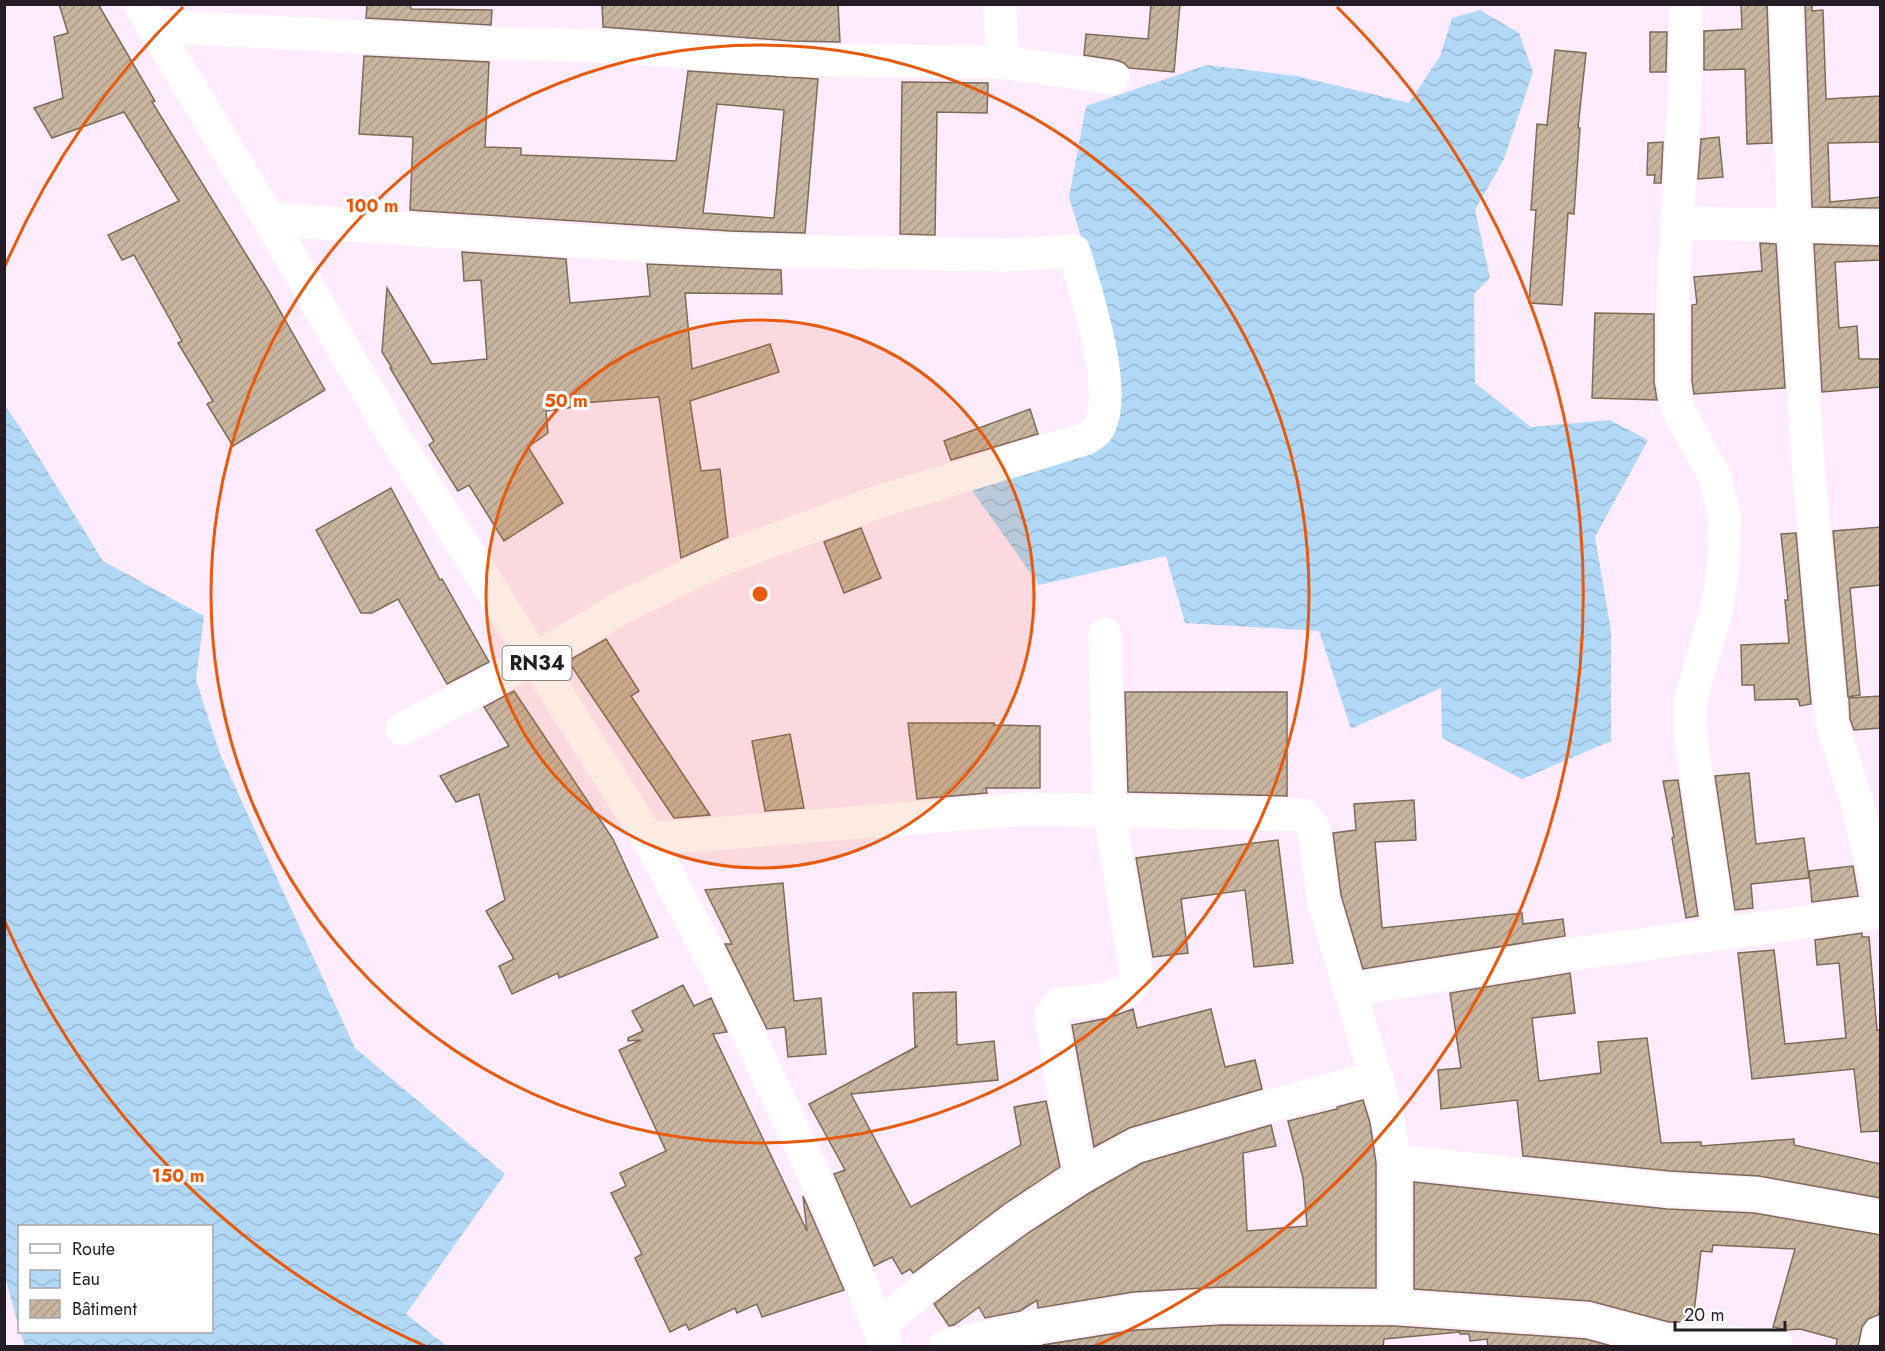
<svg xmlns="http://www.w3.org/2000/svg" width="1885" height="1351" viewBox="0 0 1885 1351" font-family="Jost,sans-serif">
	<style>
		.water { fill: url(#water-waves) }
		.building { fill: url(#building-hatch); stroke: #7d6b57; stroke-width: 1.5; fill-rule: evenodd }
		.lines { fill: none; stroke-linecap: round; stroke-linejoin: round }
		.minor { stroke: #fff; stroke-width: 33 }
		.major { stroke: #fff; stroke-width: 33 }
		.ring { fill: none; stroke: #e8590c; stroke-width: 3 }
		.labels { text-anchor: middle; stroke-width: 6; stroke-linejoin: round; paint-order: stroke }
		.shield { fill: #fff; stroke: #666166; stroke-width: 1.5 }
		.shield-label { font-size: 20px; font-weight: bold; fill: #251d25 }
		.centre { fill: #e8590c; stroke: #fff; stroke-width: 3 }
		.ring-label { font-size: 18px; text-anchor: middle; font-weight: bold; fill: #e8590c; stroke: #fff; stroke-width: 6; stroke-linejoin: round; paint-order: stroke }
	</style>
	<defs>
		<pattern id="water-waves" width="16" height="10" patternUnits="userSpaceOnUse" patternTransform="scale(1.5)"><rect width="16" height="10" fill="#b1d9f7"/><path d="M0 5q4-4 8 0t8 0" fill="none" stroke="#98bad4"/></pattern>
		<pattern id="building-hatch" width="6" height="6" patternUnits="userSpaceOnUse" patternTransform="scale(1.5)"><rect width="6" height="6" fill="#c8b59f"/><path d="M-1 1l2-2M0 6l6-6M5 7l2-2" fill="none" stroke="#ac9b89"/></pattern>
	</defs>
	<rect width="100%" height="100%" fill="#feebfd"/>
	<g class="water">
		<polygon points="1480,10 1519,33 1533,72 1504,159 1475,210 1490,278 1474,294 1475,383 1531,427 1610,420 1648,440 1595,537 1611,631 1611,741 1522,779 1442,738 1441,688 1351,729 1319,631 1185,623 1166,556 1039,585 971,489 1112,433 1089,264 1069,197 1086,106 1207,65 1297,76 1409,103 1440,56 1452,18"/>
		<polygon points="5,406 20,427 103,561 204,616 196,680 220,754 355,1048 505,1174 406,1314 447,1346 25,1346 20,1332 212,1332 212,1226 20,1226 19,1328 4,1273"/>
	</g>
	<g class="building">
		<polygon points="59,4 98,4 155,101 152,102 268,290 325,390 233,446 207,404 213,401 178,343 182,341 134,255 122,260 108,235 179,201 124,112 52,138 34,108 63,98 54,37 68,33"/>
		<polygon points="367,4 410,4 411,9 492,10 491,25 366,18"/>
		<polygon points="602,4 838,4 840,42 792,41 603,27"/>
		<polygon points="1151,4 1180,4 1174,72 1129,68 1124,63 1116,60 1084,55 1086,34 1148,39"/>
		<polygon points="1741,4 1767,4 1772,143 1747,144 1745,69 1704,70 1704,31 1742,29"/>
		<polygon points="1805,4 1812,4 1812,11 1823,10 1826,99 1880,96 1881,142 1828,143 1830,202 1881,197 1881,208 1812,207"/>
		<polygon points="1650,32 1667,32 1666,72 1650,72"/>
		<polygon points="1555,50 1586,53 1578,128 1580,128 1574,214 1568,213 1562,305 1529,303 1536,210 1531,210 1537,124 1547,125"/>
		<path d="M364,56L489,62L485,147L521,148V155L676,161L688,71L818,79L805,233L730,231L410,210L413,137L359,134ZM717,104L784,110L774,218L703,213Z"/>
		<polygon points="902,82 988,83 987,113 937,112 935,235 900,234"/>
		<polygon points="1719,137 1723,177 1698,179 1701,139"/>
		<polygon points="1663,142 1661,183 1654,183 1655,175 1647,175 1648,143"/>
		<polygon points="1760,243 1776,244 1785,388 1694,394 1692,381 1692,305 1697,304 1694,277 1762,271"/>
		<polygon points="1814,244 1881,246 1881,260 1835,262 1839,328 1857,326 1859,359 1881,359 1881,387 1822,392"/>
		<polygon points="462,252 566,259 570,303 650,296 647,264 781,270 782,294 685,293 692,369 770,344 779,372 690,401 701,471 720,469 728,537 681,558 659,397 582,403 583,406 546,411 548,433 528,447 563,503 504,541 469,485 458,491 429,445 434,441 390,368 392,368 382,352 387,288 432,364 487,359 481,280 464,281"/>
		<polygon points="1595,313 1654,314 1654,382 1657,400 1592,398"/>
		<polygon points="1030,409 1038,434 951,460 944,441"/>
		<polygon points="391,488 440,580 442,579 489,662 447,684 398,599 372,613 361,613 316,530"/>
		<polygon points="1881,527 1881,585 1850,588 1860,695 1848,697 1833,531"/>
		<polygon points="861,528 881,578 844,593 824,542"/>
		<polygon points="1796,533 1811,704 1800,706 1798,699 1755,700 1754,685 1742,685 1741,645 1789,643 1785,600 1788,600 1781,534"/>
		<polygon points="606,639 639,691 631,696 710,815 674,818 568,661"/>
		<polygon points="514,691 613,839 658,937 559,978 558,973 512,994 499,966 514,959 486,911 505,900 479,794 456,802 440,776 509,746 484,707"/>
		<polygon points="1125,692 1287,692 1287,796 1128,792"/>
		<polygon points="1881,696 1881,728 1854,730 1850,719 1849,698"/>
		<polygon points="908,723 994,723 994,725 1040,726 1040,788 986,788 987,793 917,799"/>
		<polygon points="790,734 804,808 765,811 752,741"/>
		<polygon points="1749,773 1756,844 1804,838 1809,878 1751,884 1753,908 1735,910 1715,776"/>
		<polygon points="1678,780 1698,916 1686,918 1672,838 1674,837 1663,781"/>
		<polygon points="1414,800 1416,840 1375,842 1382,928 1522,913 1523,924 1563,919 1565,936 1363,969 1341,895 1333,833 1356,830 1354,804"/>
		<polygon points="1278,840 1293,963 1254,967 1245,890 1181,899 1188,953 1153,957 1136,858"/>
		<polygon points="1853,866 1858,896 1812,902 1809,871"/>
		<polygon points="783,883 794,1001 821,998 826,1054 788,1057 785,1027 767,1029 725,944 732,944 705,890"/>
		<polygon points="1862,933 1862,937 1869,937 1877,1030 1881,1030 1881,1131 1861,1132 1854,1069 1752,1079 1738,953 1774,950 1785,1044 1846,1038 1839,963 1817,965 1815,940"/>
		<polygon points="1570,973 1575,1013 1532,1018 1539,1081 1601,1073 1598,1042 1647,1038 1661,1143 1701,1142 1701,1146 1794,1139 1794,1145 1881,1164 1881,1198 1759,1176 1670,1171 1523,1156 1517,1100 1441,1109 1438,1070 1461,1068 1450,993"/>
		<polygon points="683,985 694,1006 711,998 727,1032 713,1034 807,1231 803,1196 844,1290 762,1317 757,1304 737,1313 735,1308 689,1330 686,1324 670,1332 635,1258 642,1254 611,1193 626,1186 620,1173 666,1151 619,1050 641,1040 628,1041 628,1038 643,1031 632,1011"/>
		<polygon points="956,992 957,1045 994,1041 998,1080 851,1094 911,1207 1021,1145 1014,1107 1046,1101 1060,1167 1006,1203 913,1273 910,1269 902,1274 892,1257 874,1266 834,1174 845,1170 809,1104 918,1046 915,1046 913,993"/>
		<polygon points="1133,1009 1137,1028 1211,1009 1225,1067 1255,1060 1262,1089 1129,1128 1094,1147 1072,1025 1108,1018"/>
		<polygon points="1363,1100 1370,1123 1376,1163 1376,1288 1221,1287 1133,1292 1038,1308 1037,1300 1020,1311 985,1318 979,1307 954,1325 949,1326 934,1304 962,1282 1028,1233 1091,1192 1142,1163 1271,1125 1276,1146 1243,1153 1247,1231 1307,1226 1303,1178 1288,1121 1337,1109 1337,1107"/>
		<polygon points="1414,1182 1667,1209 1754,1213 1881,1235 1881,1306 1878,1315 1868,1319 1862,1327 1858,1347 1836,1347 1837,1339 1800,1329 1787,1330 1773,1327 1795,1249 1713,1245 1712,1252 1701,1251 1693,1322 1669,1322 1590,1301 1414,1289"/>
		<polygon points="1222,1325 1394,1326 1586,1339 1615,1347 1488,1347 1487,1339 1470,1341 1469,1334 1460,1334 1460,1332 1384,1339 1383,1347 1043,1347 1043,1345 1136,1330"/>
	</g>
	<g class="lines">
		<g class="minor">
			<polyline points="1000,4 1002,62"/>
			<polyline points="1686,4 1685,91 1673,290 1673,382 1677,407 1714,475 1725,517 1723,570 1716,612 1690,701 1691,740 1720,934"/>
			<polyline points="1786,4 1793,212 1808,465 1832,723 1857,803 1880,895"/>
			<polyline points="153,26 476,43 608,46 791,60 1002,62 1113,78"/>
			<path d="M269,219L592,242L729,250L1009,255L1074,251C1085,289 1119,392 1099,427C1097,432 1090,436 1085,439L881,501L722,559L619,609L535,659L402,729"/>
			<polyline points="1677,223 1880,227"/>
			<polyline points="649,839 1027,809 1303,815 1314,829 1323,899 1388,1119 1395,1161 1395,1307"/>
			<polyline points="1350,990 1558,956 1880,912"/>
			<polyline points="1395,1161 1669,1190 1756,1194 1880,1217"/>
			<polyline points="1081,1176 1065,1100 1051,1015 1060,1004 1102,1000 1126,991 1137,977 1109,810 1105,634"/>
			<polyline points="879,1326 950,1267 1017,1218 1081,1176 1135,1146 1247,1112 1377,1077"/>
			<polyline points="945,1346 1018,1330 1134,1311 1221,1306 1296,1306 1395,1307 1589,1320 1666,1341 1709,1341 1777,1346"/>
			<polyline points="1876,1346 1880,1333"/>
		</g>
		<polyline class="major" points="140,4 269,219 392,433 649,839 731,996 841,1233 886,1346"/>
	</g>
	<circle cx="760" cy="594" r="274" fill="#e8590c" fill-opacity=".12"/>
	<g class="ring">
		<circle cx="760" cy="594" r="274"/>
		<circle cx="760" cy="594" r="549"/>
		<path d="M425 1346A823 823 0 0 1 5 922M5 266A823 823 0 0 1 183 7M1337 7A823 823 0 0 1 1095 1346"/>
	</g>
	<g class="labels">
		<rect class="shield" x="502.5" y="646" width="69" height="34" rx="4.5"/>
		<g class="shield-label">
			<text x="537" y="670">RN34</text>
		</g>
	</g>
	<circle cx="760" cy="594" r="9" class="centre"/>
	<g class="ring-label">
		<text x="372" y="212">100 m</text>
		<text x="566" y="407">50 m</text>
		<text x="178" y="1182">150 m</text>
	</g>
	<rect width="1885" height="1351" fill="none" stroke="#251d25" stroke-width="12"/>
	<rect x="18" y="1225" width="195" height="108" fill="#ffffff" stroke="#a8a5a8" stroke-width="1.5"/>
	<rect x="30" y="1244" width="30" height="9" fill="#ffffff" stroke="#a8a5a8" stroke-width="1.5"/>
	<text x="72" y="1255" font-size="18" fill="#251d25">Route</text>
	<rect x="30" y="1270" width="30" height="18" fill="url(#water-waves)" stroke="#a8a5a8" stroke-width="1.5"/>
	<text x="72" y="1285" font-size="18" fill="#251d25">Eau</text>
	<rect x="30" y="1300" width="30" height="18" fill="url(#building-hatch)" stroke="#a8a5a8" stroke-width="1.5"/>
	<text x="72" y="1315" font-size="18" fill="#251d25">Bâtiment</text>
	<path d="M1675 1321v9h110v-9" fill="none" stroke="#251d25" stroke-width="3"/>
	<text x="1684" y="1321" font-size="18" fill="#251d25" stroke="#ffffff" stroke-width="4.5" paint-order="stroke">20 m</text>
</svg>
